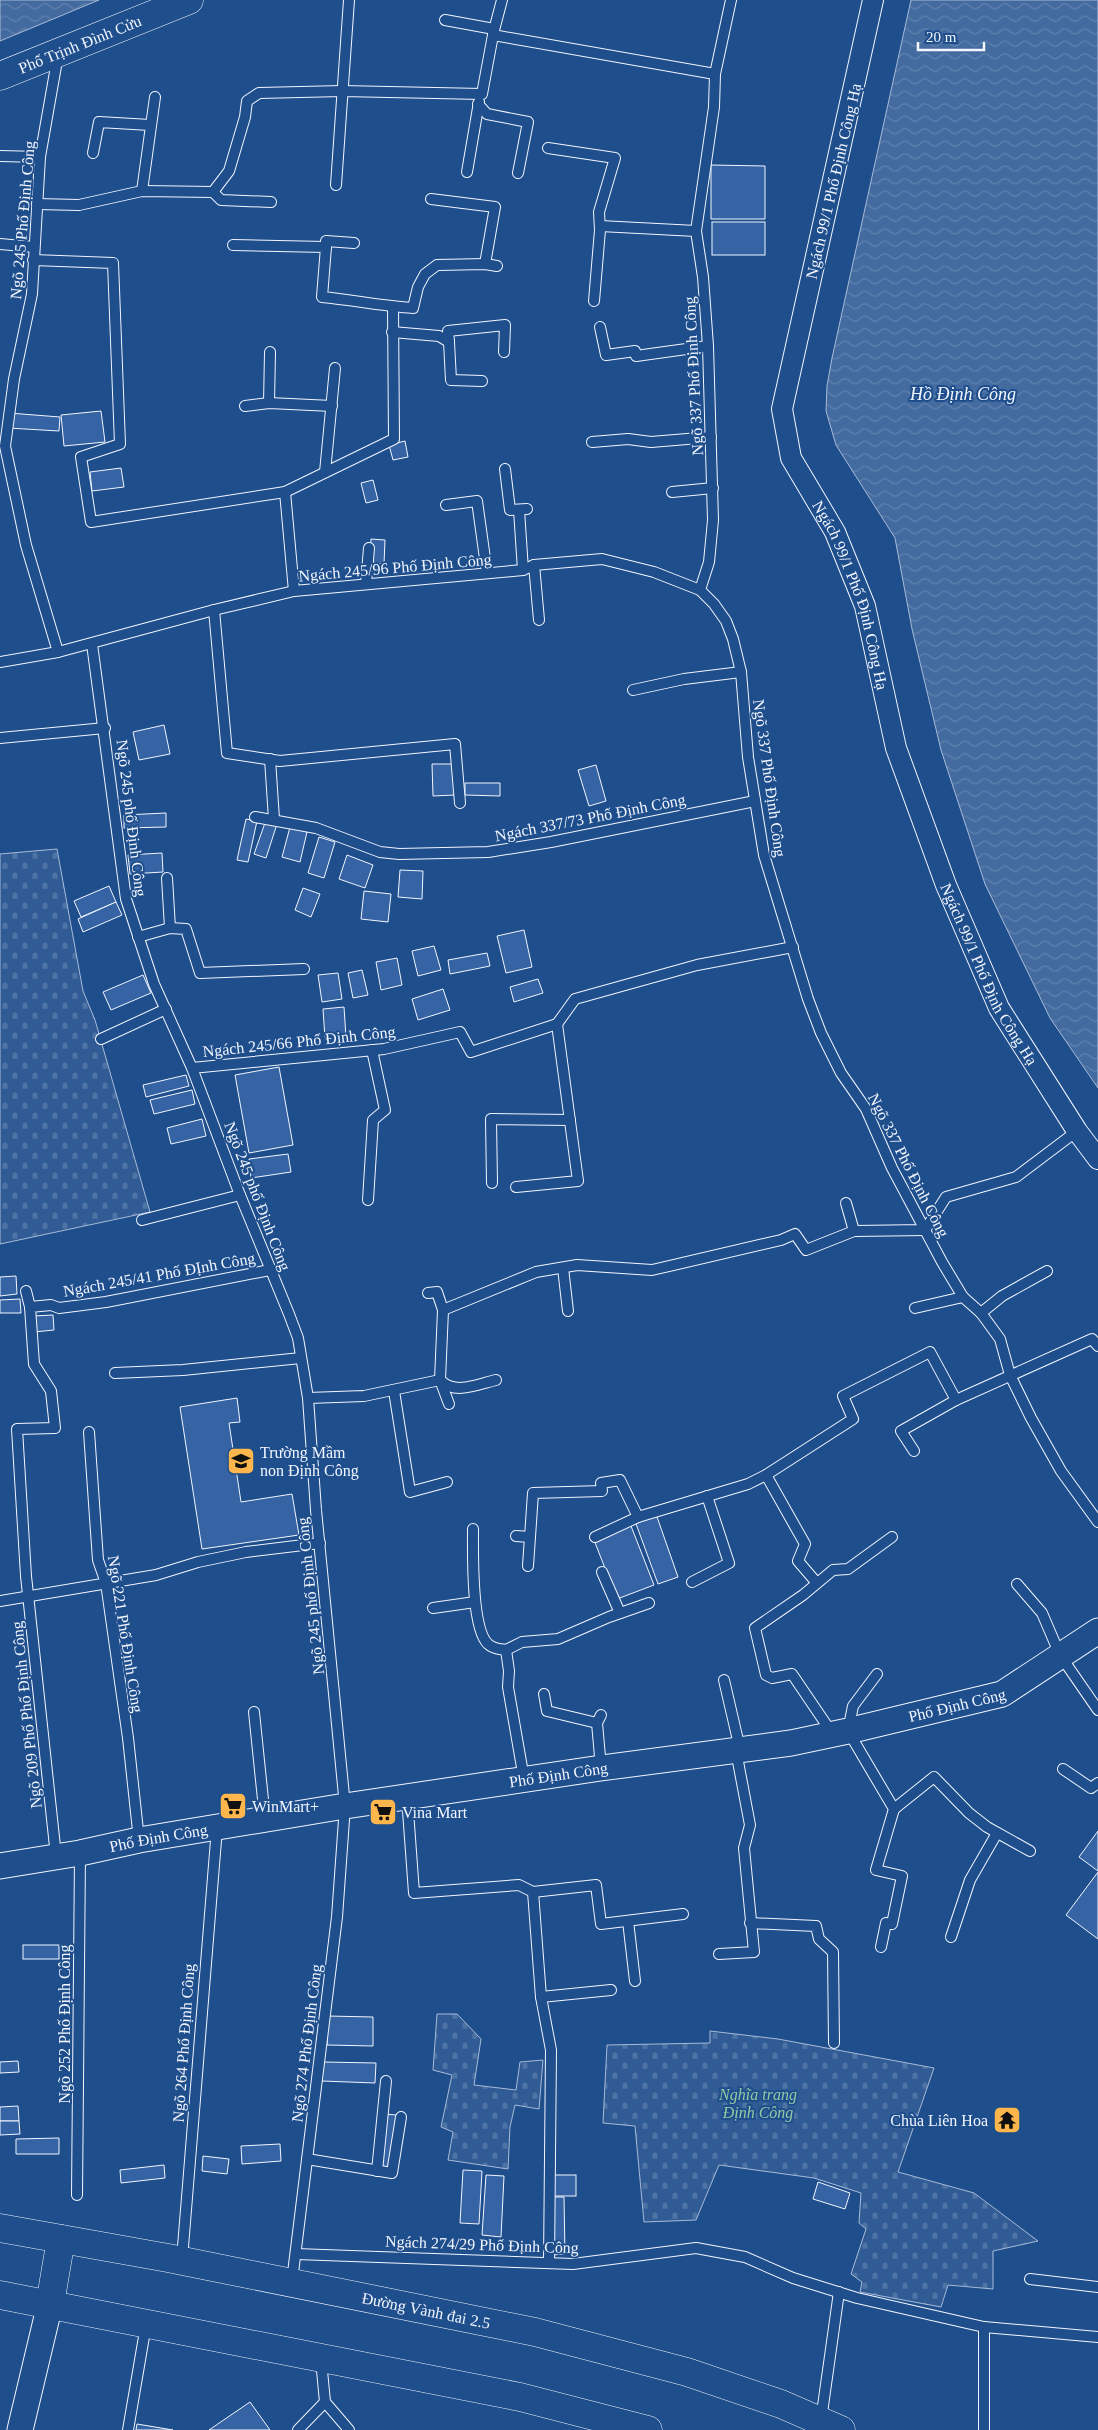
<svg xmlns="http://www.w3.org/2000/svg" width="1098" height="2430" viewBox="0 0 1098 2430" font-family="Georgia,serif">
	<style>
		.cemetery { fill: url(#cemetery-stones); stroke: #a8bbd7 }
		.water { fill: url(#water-waves); stroke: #a8bbd7 }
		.building { fill: #3563a3; stroke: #f2f6ff }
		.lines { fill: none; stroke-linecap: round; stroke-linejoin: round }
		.service-casing { stroke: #f2f6ff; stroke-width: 12 }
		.minor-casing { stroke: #f2f6ff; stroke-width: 22 }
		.tertiary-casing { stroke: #f2f6ff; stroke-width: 27 }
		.secondary-casing { stroke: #f2f6ff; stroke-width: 29 }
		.primary-casing { stroke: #f2f6ff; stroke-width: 29 }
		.service { stroke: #1f4e8c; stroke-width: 10 }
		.minor { stroke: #1f4e8c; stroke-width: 20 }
		.tertiary { stroke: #1f4e8c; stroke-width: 25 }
		.secondary { stroke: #1f4e8c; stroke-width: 28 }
		.primary { stroke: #1f4e8c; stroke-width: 28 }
		.labels { text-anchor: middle; stroke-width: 4; stroke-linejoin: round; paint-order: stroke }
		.street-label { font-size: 16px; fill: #f2f6ff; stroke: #1f4e8c }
		.poi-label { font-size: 16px; fill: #f2f6ff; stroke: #1f4e8c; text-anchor: start }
		.park-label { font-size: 16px; font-style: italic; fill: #97c8a6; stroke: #1f4e8c }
		.water-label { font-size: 18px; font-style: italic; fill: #f2f6ff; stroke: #1f4e8c }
	</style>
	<defs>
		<pattern id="cemetery-stones" width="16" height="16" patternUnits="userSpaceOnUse" patternTransform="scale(1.25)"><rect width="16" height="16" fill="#305b95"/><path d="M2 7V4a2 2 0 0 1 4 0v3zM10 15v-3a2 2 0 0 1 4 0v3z" fill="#4e73a5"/></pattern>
		<pattern id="water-waves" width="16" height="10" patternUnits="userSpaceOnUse" patternTransform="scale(1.25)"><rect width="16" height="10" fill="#446ba0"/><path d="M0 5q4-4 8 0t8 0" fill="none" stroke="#5f81ae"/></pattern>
	</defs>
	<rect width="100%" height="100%" fill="#1f4e8c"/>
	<g class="cemetery">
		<polygon points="57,849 83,991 95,1020 150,1212 0,1244 0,854"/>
		<polygon points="437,2014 457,2014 481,2039 474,2085 516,2090 520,2062 543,2060 539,2109 515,2105 510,2127 508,2169 448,2160 453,2132 441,2127 452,2075 433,2070"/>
		<polygon points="710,2031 778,2039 934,2068 898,2172 974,2193 1038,2241 993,2251 993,2289 948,2285 941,2307 860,2292 862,2282 851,2274 866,2229 859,2223 861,2193 814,2178 719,2165 696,2220 644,2222 635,2126 603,2123 607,2045 710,2043"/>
	</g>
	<g class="water">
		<polygon points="0,0 99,0 0,41"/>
		<polygon points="911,0 1098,0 1098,1088 1050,1018 985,884 941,750 912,629 895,538 836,445 826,411 827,386 832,358"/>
	</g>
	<g class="building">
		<polygon points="711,165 765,166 765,219 711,219"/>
		<rect x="712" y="222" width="53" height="33"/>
		<polygon points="101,411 105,442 64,446 61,415"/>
		<polygon points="9,413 60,417 59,431 8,428"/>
		<polygon points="405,441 408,457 393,460 389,445"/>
		<polygon points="121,468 124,487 92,491 90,472"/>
		<polygon points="373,480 378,500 366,503 361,483"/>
		<polygon points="371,539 385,540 384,564 370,563"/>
		<polygon points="164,725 170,754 139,760 133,732"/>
		<polygon points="432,764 454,764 455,795 433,796"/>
		<polygon points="596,765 606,801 589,806 578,770"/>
		<polygon points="465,783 500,783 500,796 465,795"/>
		<polygon points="166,813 166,827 124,828 124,815"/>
		<polygon points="246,819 257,821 248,862 237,860"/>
		<polygon points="266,820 277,824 266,858 254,854"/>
		<polygon points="290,827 307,832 300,862 282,857"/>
		<polygon points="319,837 335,842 324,878 308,873"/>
		<polygon points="162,853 163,872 130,874 128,855"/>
		<polygon points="347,855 373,865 365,888 339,879"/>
		<polygon points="400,870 423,871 422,899 398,897"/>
		<polygon points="109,886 116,902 81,917 74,901"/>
		<polygon points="303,888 320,894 311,917 295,910"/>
		<polygon points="364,891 391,894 388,922 361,919"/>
		<polygon points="116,902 122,915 83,932 78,919"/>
		<polygon points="524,930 532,967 506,973 497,936"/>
		<polygon points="434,946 441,970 418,976 412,951"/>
		<polygon points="487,953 490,966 450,974 448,960"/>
		<polygon points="397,958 402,985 381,990 376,962"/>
		<polygon points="362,970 368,995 353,998 348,973"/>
		<polygon points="338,973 342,999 322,1002 318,975"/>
		<polygon points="143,975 151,993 111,1010 103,992"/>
		<polygon points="538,979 543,993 514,1002 510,987"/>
		<polygon points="443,989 450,1010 418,1020 412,999"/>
		<polygon points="344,1007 346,1037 325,1038 323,1009"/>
		<polygon points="279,1067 293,1145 249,1153 235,1075"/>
		<polygon points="186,1075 189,1086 146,1097 143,1085"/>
		<polygon points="192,1090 195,1104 154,1114 150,1100"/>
		<polygon points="202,1119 206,1136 171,1144 167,1128"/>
		<polygon points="288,1154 291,1172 251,1178 249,1159"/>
		<polygon points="16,1276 17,1294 0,1296 0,1277"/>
		<polygon points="20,1299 21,1313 0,1313 0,1300"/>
		<polygon points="53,1315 54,1330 34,1332 33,1316"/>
		<polygon points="237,1398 240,1422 229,1423 241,1502 292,1494 299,1535 202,1549 180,1407"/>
		<polygon points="656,1514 678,1577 658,1584 635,1521"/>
		<polygon points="631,1526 654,1585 617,1599 594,1540"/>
		<polygon points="1098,1831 1098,1871 1079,1857"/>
		<polygon points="1098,1872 1098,1939 1066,1915"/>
		<rect x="23" y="1945" width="36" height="14"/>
		<polygon points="328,2016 373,2017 373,2046 327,2045"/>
		<polygon points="18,2061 19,2072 0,2073 0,2062"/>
		<polygon points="323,2062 376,2063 375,2083 322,2081"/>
		<polygon points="18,2106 19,2121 0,2121 0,2107"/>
		<polygon points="383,2114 397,2115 393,2167 378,2166"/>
		<polygon points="0,2121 19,2121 20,2134 0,2135"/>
		<polygon points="59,2138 59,2154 16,2154 16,2139"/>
		<polygon points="280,2144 281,2161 242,2164 241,2146"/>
		<polygon points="203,2156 229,2159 227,2174 202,2171"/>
		<polygon points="164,2165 165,2178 121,2183 120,2170"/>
		<polygon points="463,2170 482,2171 479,2224 460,2223"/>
		<polygon points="486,2175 504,2176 501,2237 482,2235"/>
		<rect x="552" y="2175" width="24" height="21"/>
		<polygon points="818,2182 850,2193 845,2209 813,2199"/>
		<polygon points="551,2197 564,2197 565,2254 552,2255"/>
		<polygon points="250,2402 270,2430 209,2430"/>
		<polygon points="137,2424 173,2430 136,2430"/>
	</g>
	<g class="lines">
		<g class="service-casing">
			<g id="service">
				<polyline points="731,0 715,74 714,107 696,231 703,277 708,346 713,520 709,562 700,590 714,604 726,621 733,639 741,672 748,757 764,855 808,999 821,1033 841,1073 866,1109 892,1168 942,1262 963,1297 981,1313 1000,1339 1010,1375 1031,1418 1061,1471 1098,1522"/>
				<polyline points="445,20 494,29"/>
				<polyline points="493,34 502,0"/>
				<polyline points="58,55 40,157 32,294 14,379 5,446 26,545 58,652"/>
				<polyline points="478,104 487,114 528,122 518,173"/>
				<polyline points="548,148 615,158 599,212 600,230 594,301"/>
				<polyline points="93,153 99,122 150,125"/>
				<polyline points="0,156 40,157"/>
				<polyline points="467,172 479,102"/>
				<polyline points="336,185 349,0"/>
				<polyline points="142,191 155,97"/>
				<polyline points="213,192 221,200 271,202"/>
				<polyline points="431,199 495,207 485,264"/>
				<polyline points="37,204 79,205 142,191 213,192 229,171 245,117 247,101 259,93 342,91 482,94 493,35 715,74"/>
				<polyline points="600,226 696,231"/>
				<polyline points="0,244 34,247"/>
				<path d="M233,245L326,247L322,297C353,300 383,306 413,308L418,287L425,274L437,265L485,264L497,266"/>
				<polyline points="326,247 326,241 354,243"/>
				<polyline points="33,260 113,263 120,444 81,457 91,522 285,492 394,439 393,307"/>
				<polyline points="600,327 606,355 635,351 636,356 708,346"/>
				<polyline points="392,332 439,336 449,342 451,380 482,381"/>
				<polyline points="449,342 448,331 505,325 504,352"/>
				<polyline points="269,403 270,352"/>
				<polyline points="245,406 269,403 332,406"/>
				<polyline points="592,442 628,439 651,442 711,437"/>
				<polyline points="505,469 510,510 527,509"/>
				<polyline points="325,472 335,368"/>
				<polyline points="285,492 294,591"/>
				<polyline points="672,492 713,488"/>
				<polyline points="446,505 477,501 487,573"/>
				<polyline points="519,510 523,570"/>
				<polyline points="534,565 539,620"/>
				<polyline points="366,584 369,548"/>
				<polyline points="214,610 227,753 280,761 455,744 460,803"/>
				<polyline points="92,644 126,899 154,984 192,1068 240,1195 289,1314 298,1338 308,1398 316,1510 345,1806 337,1917 292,2281"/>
				<polyline points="0,662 58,652 214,610 294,591 523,570 534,565 602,559 654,572 700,590"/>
				<polyline points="633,690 684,679 741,672"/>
				<polyline points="0,738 105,728"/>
				<polyline points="270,759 274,819"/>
				<polyline points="255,817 316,828 380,852 399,854 488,852 551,842 755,801"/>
				<polyline points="167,878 170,928"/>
				<polyline points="138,937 170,928 186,929 200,973 304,969"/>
				<polyline points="101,1039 166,1009"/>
				<polyline points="192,1068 384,1049 460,1032 471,1052 557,1024 575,999 697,965 793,947"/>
				<polyline points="492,1183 491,1119 570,1120"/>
				<polyline points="516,1187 578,1181 557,1024"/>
				<polyline points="368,1200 373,1120 385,1110 372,1050"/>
				<polyline points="846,1203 854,1231"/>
				<polyline points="142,1220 240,1195"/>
				<polyline points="563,1268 568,1311"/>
				<polyline points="26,1291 30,1307"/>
				<polyline points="428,1293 437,1292 443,1310 440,1380 449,1404"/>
				<polyline points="915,1308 963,1297"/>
				<polyline points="443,1310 536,1272 577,1265 652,1270 781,1240 795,1234 806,1250 854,1231 925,1230 946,1197 1016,1177 1077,1131"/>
				<polyline points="981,1313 1002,1296 1047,1271"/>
				<polyline points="115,1373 183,1370 301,1358"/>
				<path d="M441,1381C456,1395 478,1384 496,1380"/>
				<polyline points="394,1391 410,1492 447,1482"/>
				<polyline points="308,1398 364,1396 440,1380"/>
				<polyline points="89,1432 98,1560 106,1583 128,1738 139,1840"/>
				<polyline points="914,1451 901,1431 956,1400 1092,1339 1098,1346"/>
				<polyline points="766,1475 805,1544 798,1561 816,1582"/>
				<path d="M473,1529C473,1552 471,1628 488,1644C493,1649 500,1649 506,1650L509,1671L508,1687L524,1779"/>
				<polyline points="516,1536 530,1537"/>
				<polyline points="595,1537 638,1517 748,1484 766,1475 853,1419 843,1396 930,1352 956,1400"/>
				<polyline points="528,1566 533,1493 602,1491 601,1483 620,1480 638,1517"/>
				<polyline points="602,1572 620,1613"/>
				<polyline points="692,1582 729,1563 707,1496"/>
				<polyline points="1017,1584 1042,1613 1060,1655 1098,1710"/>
				<polyline points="0,1601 156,1575 198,1562 246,1552 320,1543"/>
				<polyline points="433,1608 475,1602"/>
				<polyline points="506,1650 522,1642 558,1639 609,1617 649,1603"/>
				<polyline points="877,1674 853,1706 848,1731 894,1809 876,1870 902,1876 892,1924 886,1923 881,1947"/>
				<polyline points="724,1680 740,1749"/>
				<polyline points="544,1694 547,1711 597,1723"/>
				<polyline points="254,1712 265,1819"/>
				<polyline points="832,1733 792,1674 772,1678 766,1675 755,1628 803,1595 833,1570 848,1569 892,1537"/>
				<polyline points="601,1768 597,1723 601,1715"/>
				<polyline points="1063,1769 1091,1788 1098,1783"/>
				<polyline points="407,1797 414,1893 519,1885 533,1892 596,1885 601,1924 683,1914"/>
				<polyline points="894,1809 934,1777 969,1813 987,1827 1030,1851"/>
				<polyline points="56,1856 26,1576 17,1429 55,1428 51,1391 34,1364 30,1307 51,1305 59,1308 106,1302 270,1270"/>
				<polyline points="533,1892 541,1997 551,2050 549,2263"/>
				<polyline points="628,1921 635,1981"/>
				<polyline points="750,1923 816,1926 819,1939 833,1952 834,2043"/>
				<polyline points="951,1937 970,1880 997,1833"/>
				<polyline points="719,1954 754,1952 744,1848 750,1825 736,1751"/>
				<polyline points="541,1997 611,1990"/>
				<polyline points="307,2159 392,2173 401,2117"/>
				<polyline points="377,2171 386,2081"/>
				<polyline points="77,2195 80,1854"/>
				<polyline points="296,2254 573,2264 696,2248 745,2257 793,2278 857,2298 984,2327 1098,2337"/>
				<polyline points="182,2259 217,1828"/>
				<polyline points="1030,2279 1098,2287"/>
				<polyline points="984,2327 984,2430"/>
				<polyline points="321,2360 325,2402 349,2430"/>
				<polyline points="821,2420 839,2292"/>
				<polyline points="128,2430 146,2325"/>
				<polyline points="298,2430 325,2402"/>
			</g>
		</g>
		<g class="minor-casing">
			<g id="minor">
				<path id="s1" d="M873,0L782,409L791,458L835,532L865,606L896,748L946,885L999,1008L1077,1131L1098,1159"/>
			</g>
		</g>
		<g class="tertiary-casing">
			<g id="tertiary">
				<path id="s2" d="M0,1866L80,1853L139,1840L345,1806L601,1768L791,1743L848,1731L1002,1694L1098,1631"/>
				<polyline points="20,2430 50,2304"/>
			</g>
		</g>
		<g class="secondary-casing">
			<g id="secondary">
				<path id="s3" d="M0,76L189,0"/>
			</g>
		</g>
		<g class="primary-casing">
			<g id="primary">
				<path id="s4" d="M0,2228L168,2258L535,2332L687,2372L781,2404L841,2430"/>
				<polyline points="0,2295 520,2397 648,2430"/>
				<polyline points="50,2304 61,2239"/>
			</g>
		</g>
		<use href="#service" class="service"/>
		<use href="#minor" class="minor"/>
		<use href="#tertiary" class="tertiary"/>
		<use href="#secondary" class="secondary"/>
		<use href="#primary" class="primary"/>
	</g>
	<defs>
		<g id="school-square" transform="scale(1.4375)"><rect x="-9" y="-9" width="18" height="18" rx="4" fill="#ffb74d" stroke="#1f4e8c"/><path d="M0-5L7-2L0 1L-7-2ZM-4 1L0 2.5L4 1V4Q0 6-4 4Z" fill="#111"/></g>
		<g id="supermarket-square" transform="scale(1.4375)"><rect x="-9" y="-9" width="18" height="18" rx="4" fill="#ffb74d" stroke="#1f4e8c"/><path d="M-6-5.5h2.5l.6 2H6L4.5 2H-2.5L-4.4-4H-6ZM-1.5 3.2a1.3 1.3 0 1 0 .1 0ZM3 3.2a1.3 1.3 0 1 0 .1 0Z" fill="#111"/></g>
		<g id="temple-square" transform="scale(1.4375)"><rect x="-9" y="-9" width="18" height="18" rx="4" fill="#ffb74d" stroke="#1f4e8c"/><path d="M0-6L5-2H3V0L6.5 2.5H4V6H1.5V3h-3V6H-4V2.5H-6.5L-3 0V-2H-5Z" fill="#111"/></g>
	</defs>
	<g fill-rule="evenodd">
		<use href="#school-square" x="241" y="1461"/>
		<use href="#supermarket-square" x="233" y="1806"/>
		<use href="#supermarket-square" x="383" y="1812"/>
		<use href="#temple-square" x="1007" y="2120"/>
	</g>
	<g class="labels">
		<g class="street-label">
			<text dy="6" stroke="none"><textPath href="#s3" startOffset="86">Phố Trịnh Đình Cửu</textPath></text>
			<text transform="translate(833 181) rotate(-77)" y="6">Ngách 99/1 Phố Định Công Hạ</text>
			<text transform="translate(22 220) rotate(-85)" y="6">Ngõ 245 Phố Định Công</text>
			<text transform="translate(693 376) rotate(-93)" y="6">Ngõ 337 Phố Định Công</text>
			<text transform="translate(395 567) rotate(-5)" y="6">Ngách 245/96 Phố Định Công</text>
			<text dy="6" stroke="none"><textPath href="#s1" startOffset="620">Ngách 99/1 Phố Định Công Hạ</textPath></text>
			<text transform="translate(770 778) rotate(82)" y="6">Ngõ 337 Phố Định Công</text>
			<text transform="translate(590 817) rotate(-11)" y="6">Ngách 337/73 Phố Định Công</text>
			<text transform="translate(132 818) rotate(83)" y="6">Ngõ 245 phố Định Công</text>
			<text dy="6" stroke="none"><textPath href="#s1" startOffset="1025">Ngách 99/1 Phố Định Công Hạ</textPath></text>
			<text transform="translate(299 1041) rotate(-6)" y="6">Ngách 245/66 Phố Định Công</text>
			<text transform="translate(909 1165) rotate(63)" y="6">Ngõ 337 Phố Định Công</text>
			<text transform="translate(258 1196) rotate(69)" y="6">Ngõ 245 phố Định Công</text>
			<text transform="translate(159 1274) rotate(-10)" y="6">Ngách 245/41 Phố ĐỊnh Công</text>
			<text transform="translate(310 1596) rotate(-96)" y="6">Ngõ 245 phố Định Công</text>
			<text transform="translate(126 1634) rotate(81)" y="6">Ngõ 221 Phố Định Công</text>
			<text dy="6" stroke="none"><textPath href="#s2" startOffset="971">Phố Định Công</textPath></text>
			<text transform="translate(26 1715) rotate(-96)" y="6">Ngõ 209 Phố Phố Định Công</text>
			<text dy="6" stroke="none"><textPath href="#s2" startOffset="566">Phố Định Công</textPath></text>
			<text dy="6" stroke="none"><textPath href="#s2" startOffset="161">Phố Định Công</textPath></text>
			<text transform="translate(64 2024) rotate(-90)" y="6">Ngõ 252 Phố Định Công</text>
			<text transform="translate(183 2043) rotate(-86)" y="6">Ngõ 264 Phố Định Công</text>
			<text transform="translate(306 2043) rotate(-83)" y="6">Ngõ 274 Phố Định Công</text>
			<text transform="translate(482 2244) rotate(2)" y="6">Ngách 274/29 Phố Định Công</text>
			<text dy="6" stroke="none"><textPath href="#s4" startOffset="434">Đường Vành đai 2.5</textPath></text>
		</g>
		<g class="poi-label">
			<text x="260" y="1458">Trường Mầm<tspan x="260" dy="18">non Định Công</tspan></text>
			<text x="252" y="1812">WinMart+</text>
			<text x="402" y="1818">Vina Mart</text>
			<text x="988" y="2126" text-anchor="end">Chùa Liên Hoa</text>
		</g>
		<g class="park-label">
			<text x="758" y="2100">Nghĩa trang<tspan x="758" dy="18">Định Công</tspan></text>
		</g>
		<g class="water-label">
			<text x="963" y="400">Hồ Định Công</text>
		</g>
	</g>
	<path d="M918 42v8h66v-8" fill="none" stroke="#f2f6ff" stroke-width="2.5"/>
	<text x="926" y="42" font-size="15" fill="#f2f6ff" stroke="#1f4e8c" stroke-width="4" paint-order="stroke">20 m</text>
</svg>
